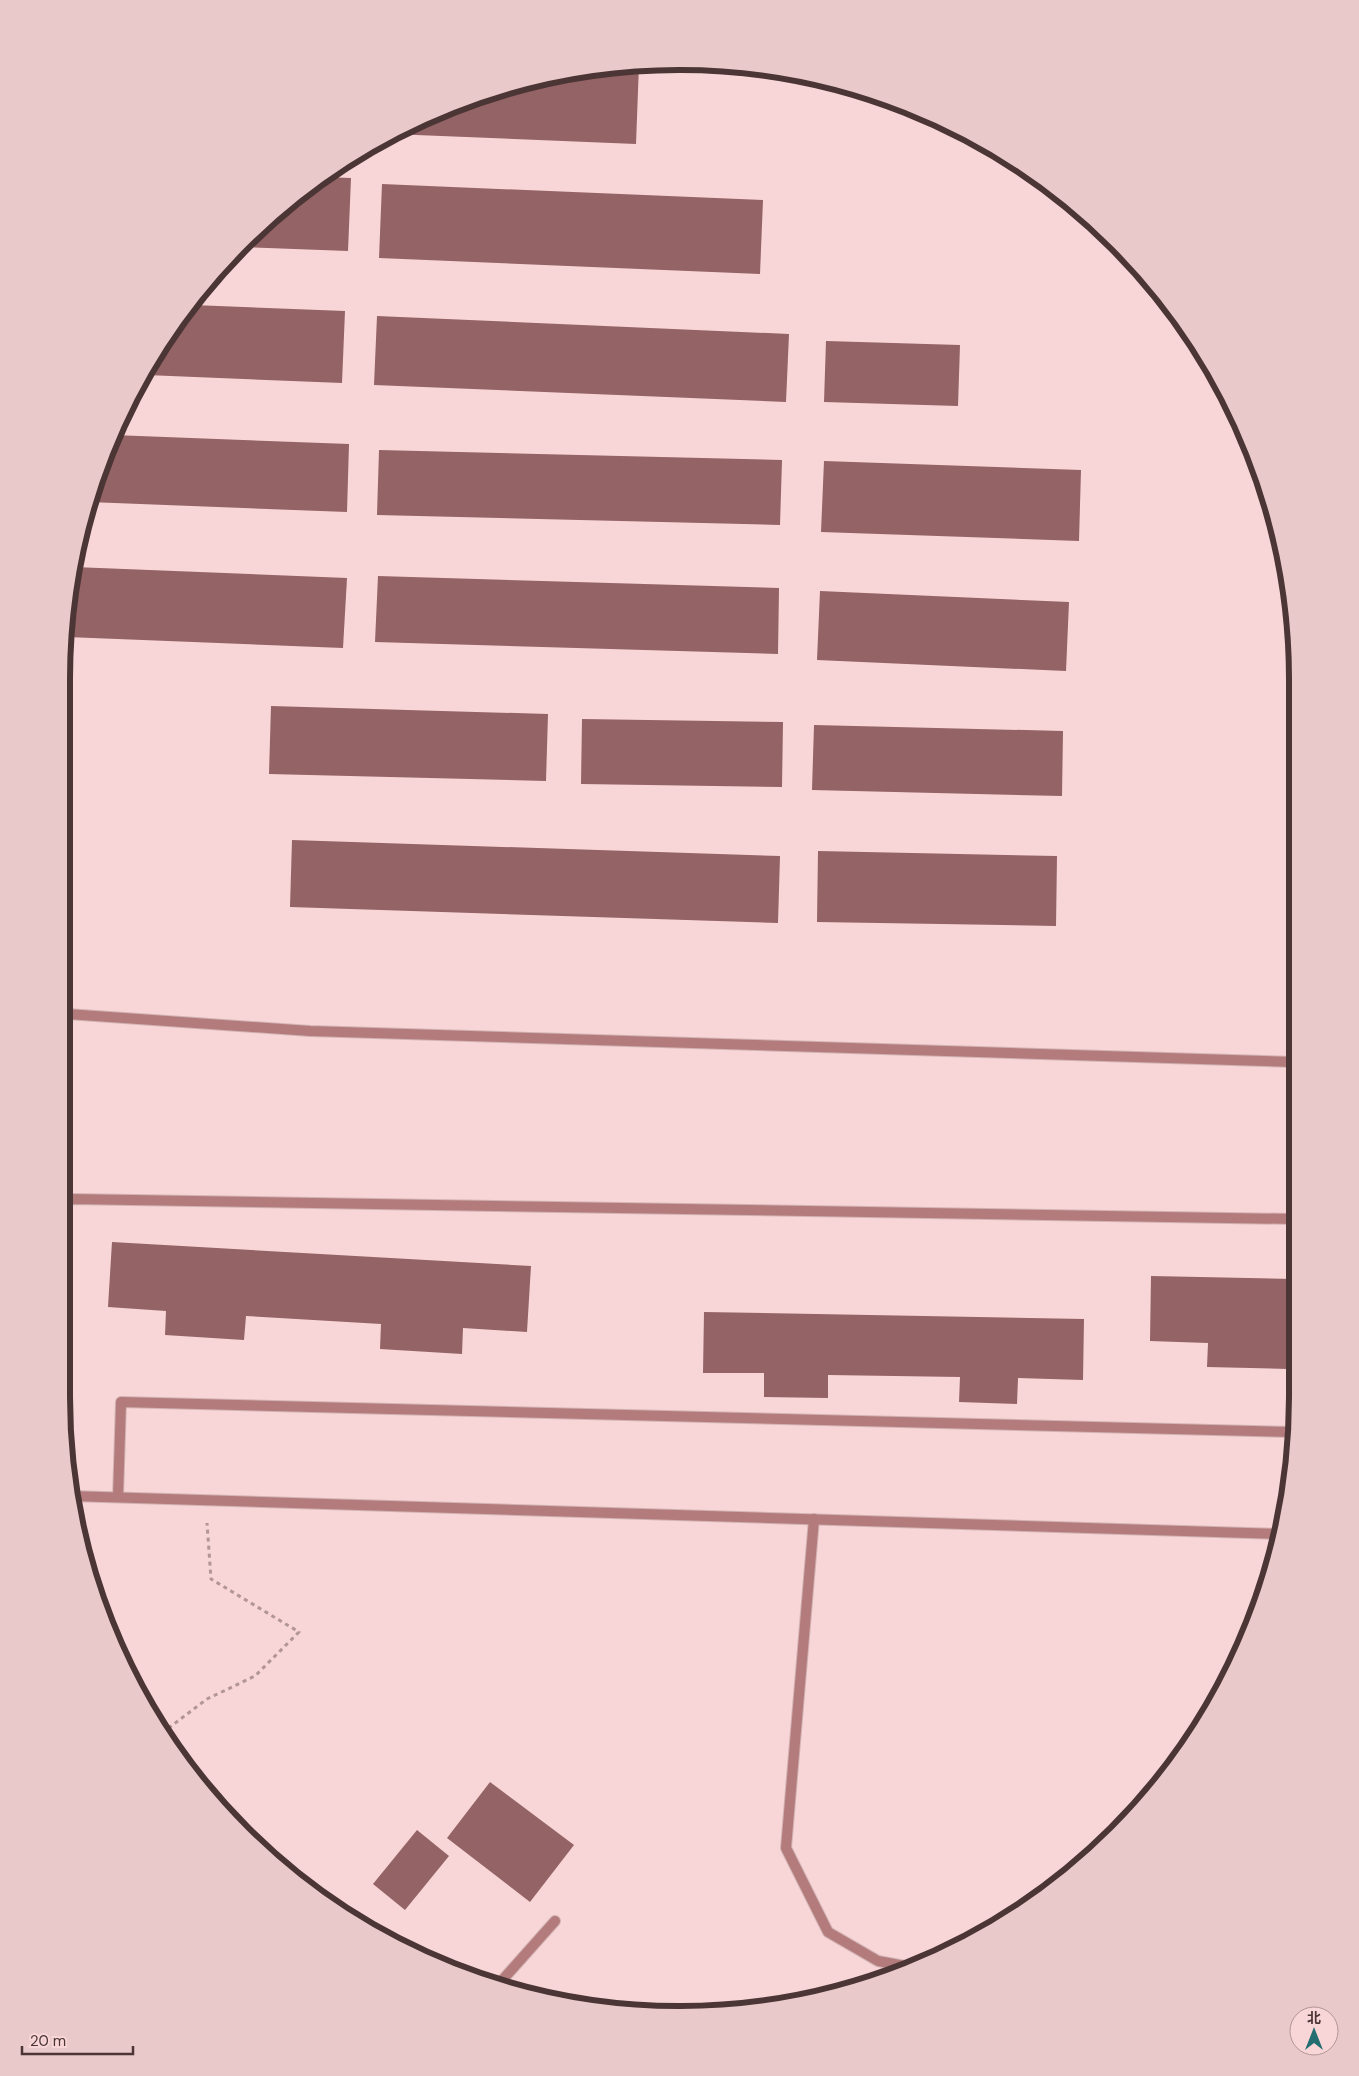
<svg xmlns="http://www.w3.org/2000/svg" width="1359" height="2076" viewBox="0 0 1359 2076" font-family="'DM Sans','Noto Sans SC',sans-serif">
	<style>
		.building { fill: #946365 }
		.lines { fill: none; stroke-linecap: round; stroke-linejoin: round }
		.lane-casing { stroke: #d2b3b3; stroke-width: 12 }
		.street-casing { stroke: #d2b3b3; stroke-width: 12 }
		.path { stroke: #b29595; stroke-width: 3; stroke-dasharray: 4 4; stroke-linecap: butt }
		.lane { stroke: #b47b7c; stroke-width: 10 }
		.street { stroke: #b47b7c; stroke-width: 10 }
		.rim { fill: none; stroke: #4b3535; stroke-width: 6 }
	</style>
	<rect width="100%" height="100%" fill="#f8d6d7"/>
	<g class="building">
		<polygon points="631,64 639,64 636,144 391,134 406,125 519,82"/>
		<polygon points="323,177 351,178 348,251 241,247 303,189"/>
		<polygon points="382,184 763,200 760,274 379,258"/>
		<polygon points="193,305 345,311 342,383 146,375"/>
		<polygon points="377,316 789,334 786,402 374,385"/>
		<polygon points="826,341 960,345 958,406 824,402"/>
		<polygon points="113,435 349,444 347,512 89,502 94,481"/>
		<polygon points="379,450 782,460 780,525 377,515"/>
		<polygon points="824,461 1081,470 1079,541 821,532"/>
		<polygon points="74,567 347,578 343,648 67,637 67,599"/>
		<polygon points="378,576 779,588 778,654 375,642"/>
		<polygon points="820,591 1069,602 1066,671 817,660"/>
		<polygon points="271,706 548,714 546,781 269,774"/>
		<polygon points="582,719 783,722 782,787 581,784"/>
		<polygon points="814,725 1063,731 1062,796 812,790"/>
		<polygon points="292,840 780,856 778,923 290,907"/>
		<polygon points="818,851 1057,856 1056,926 817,922"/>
		<polygon points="112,1242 531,1266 527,1332 463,1328 462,1354 380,1349 381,1324 246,1316 244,1340 165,1335 166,1311 108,1307"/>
		<polygon points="1151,1276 1293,1279 1293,1345 1288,1345 1288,1369 1207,1367 1208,1343 1150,1341"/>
		<polygon points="704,1312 1084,1319 1083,1380 1018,1378 1017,1404 959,1402 960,1377 828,1375 828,1398 764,1397 764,1373 703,1373"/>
		<polygon points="490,1782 574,1845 530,1902 447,1838"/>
		<polygon points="417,1830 449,1856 405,1910 373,1884"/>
	</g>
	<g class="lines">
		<g class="lane-casing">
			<g id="lane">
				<polyline points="814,1519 786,1848 828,1932 878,1961 910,1967"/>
				<polyline points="498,1985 555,1921"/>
			</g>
		</g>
		<g class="street-casing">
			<g id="street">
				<polyline points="67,1014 310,1031 1294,1062"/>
				<polyline points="67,1202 70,1199 1294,1219"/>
				<polyline points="71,1496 1277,1534"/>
				<polyline points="118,1497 121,1402 1293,1432"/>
			</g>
		</g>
		<g class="path">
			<polyline points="162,1733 207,1699 255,1676 299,1632 211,1579 207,1523"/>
			<polyline points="425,1957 426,1955"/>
		</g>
		<use href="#lane" class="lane"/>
		<use href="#street" class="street"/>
	</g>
	<path d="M0 0H1359V2076H0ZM679 70H680A609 609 0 0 1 1289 679V1397A609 609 0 0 1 680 2006H679A609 609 0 0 1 70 1397V679A609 609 0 0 1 679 70Z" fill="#eac9ca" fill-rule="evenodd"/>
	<path class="rim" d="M679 70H680A609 609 0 0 1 1289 679V1397A609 609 0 0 1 680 2006H679A609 609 0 0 1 70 1397V679A609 609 0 0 1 679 70Z"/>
	<g transform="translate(1314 2031)"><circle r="24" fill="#f8d6d7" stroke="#b39696"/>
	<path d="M0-4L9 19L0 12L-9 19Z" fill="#226e70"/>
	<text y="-8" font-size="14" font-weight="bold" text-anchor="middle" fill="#4b3535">北</text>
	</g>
	<path d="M22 2046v8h111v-8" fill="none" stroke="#4b3535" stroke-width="2.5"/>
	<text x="30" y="2046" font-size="15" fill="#4b3535" stroke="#f8d6d7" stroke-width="4" paint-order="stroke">20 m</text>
</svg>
